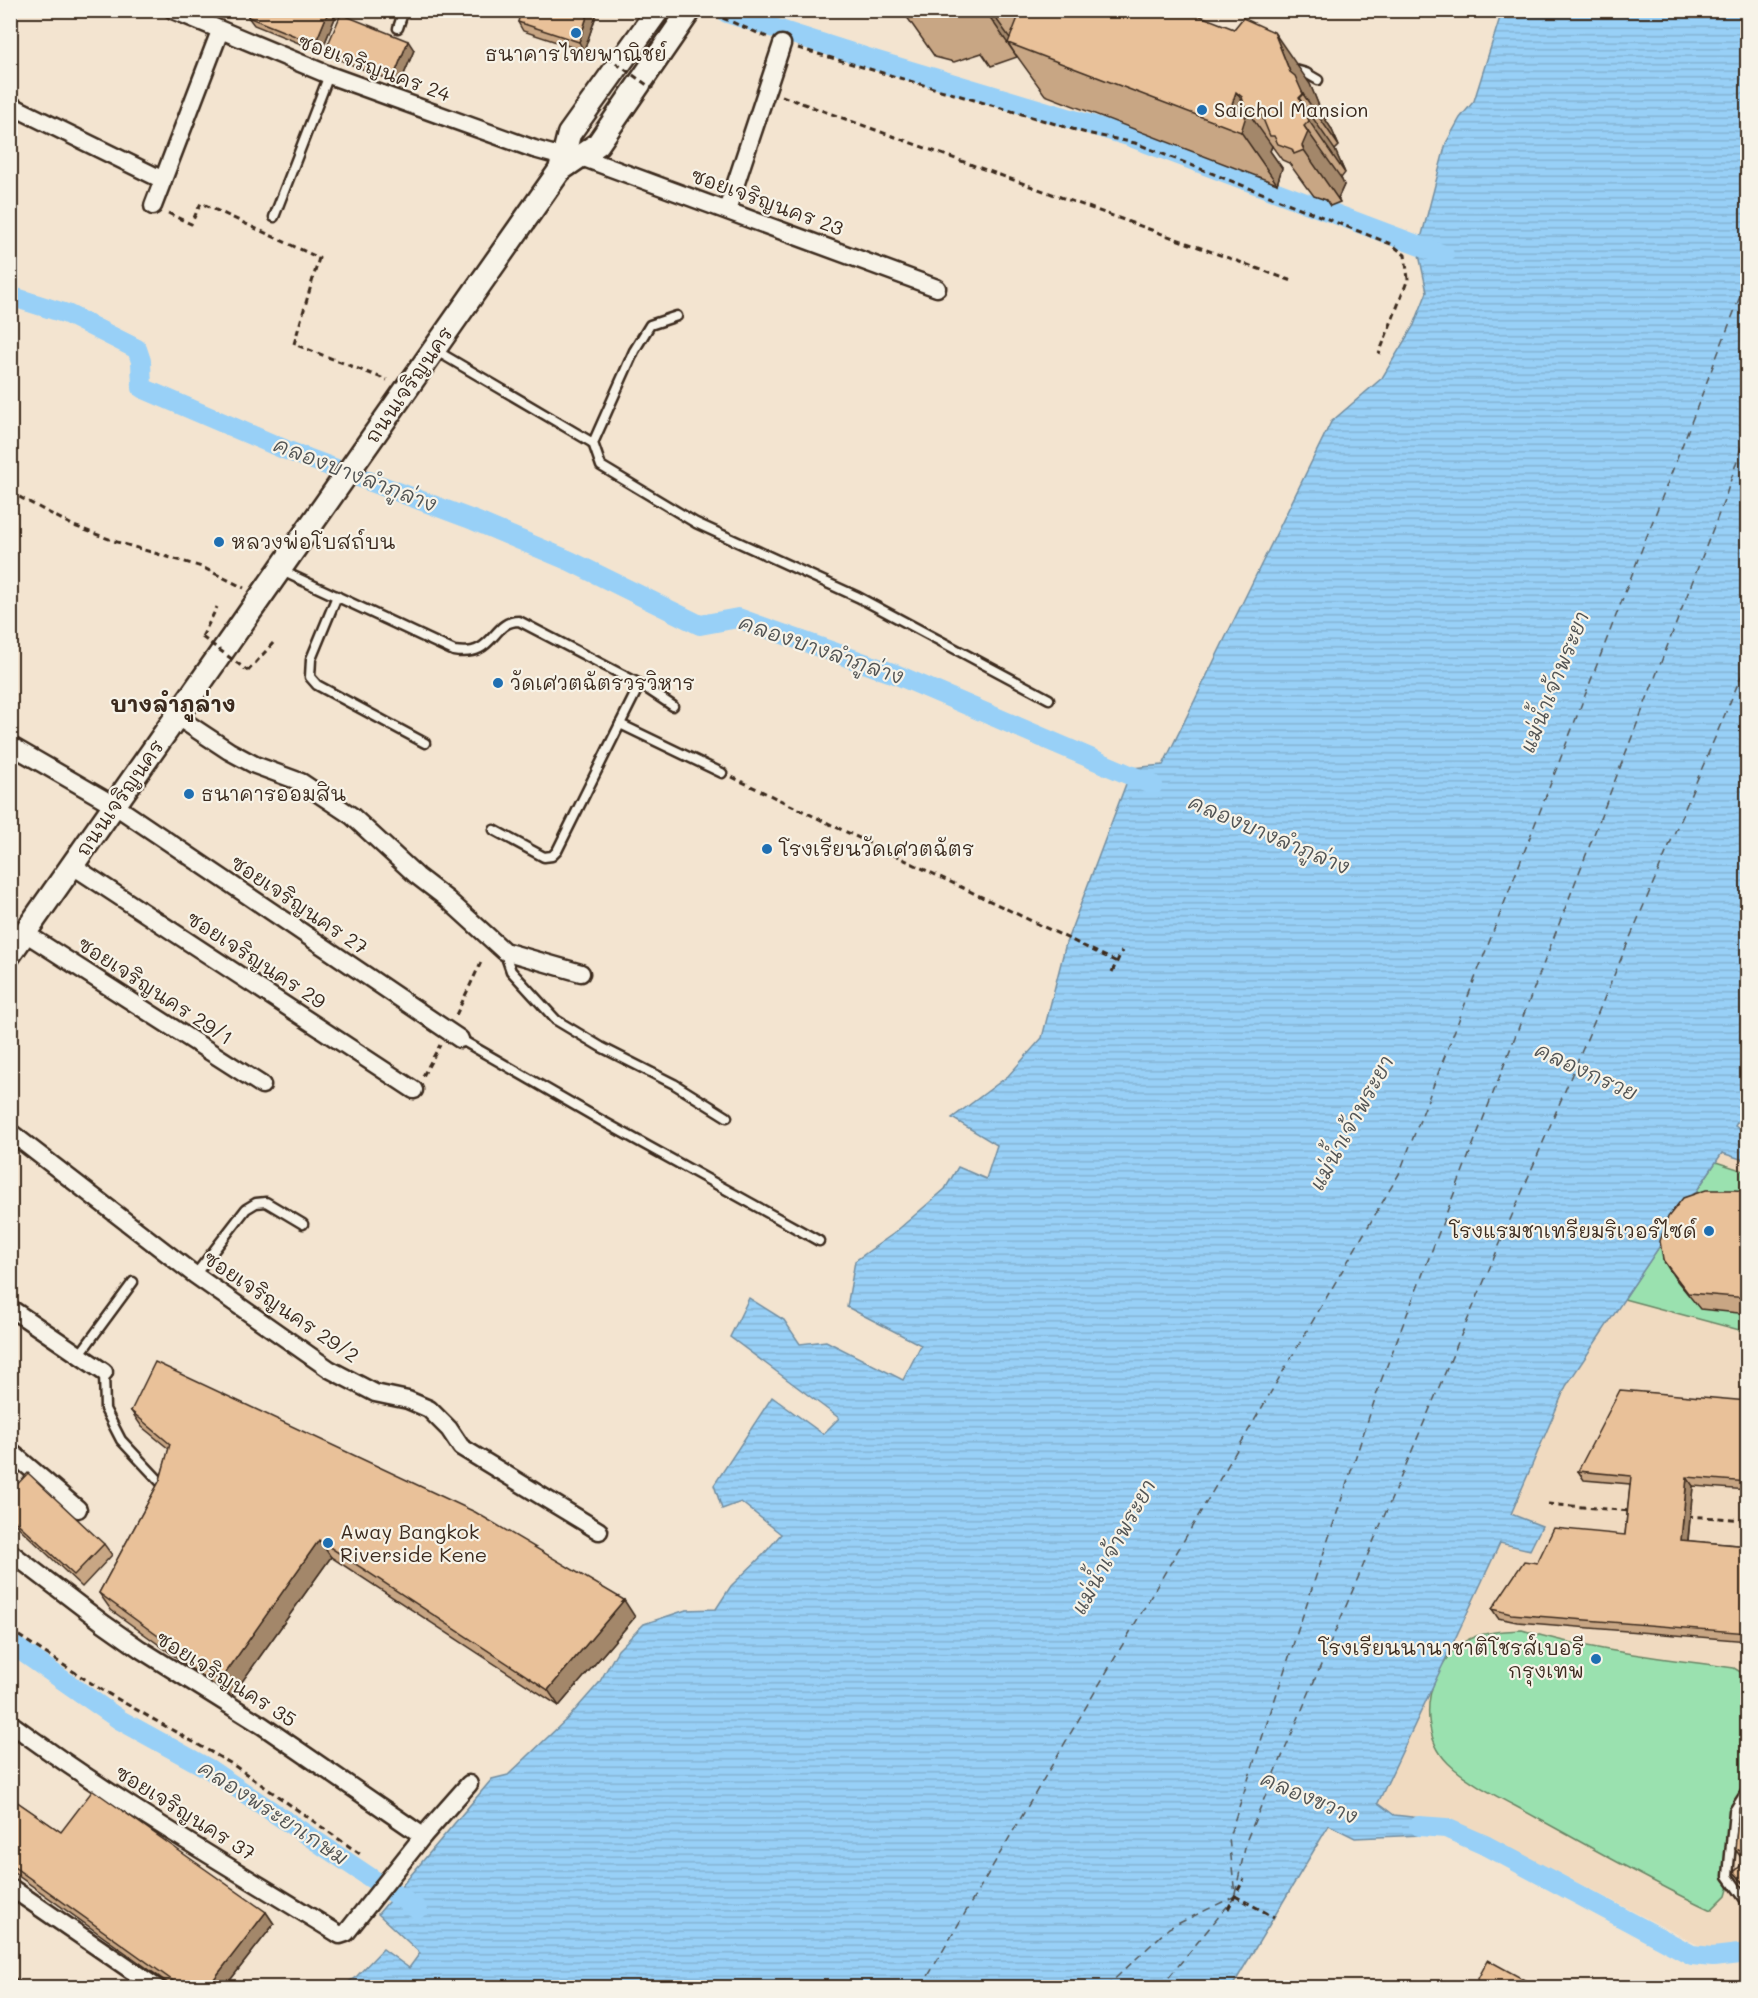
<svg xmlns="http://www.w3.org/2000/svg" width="1758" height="1998" viewBox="0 0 1758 1998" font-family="Mali,'Playpen Sans Thai',sans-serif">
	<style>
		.built { fill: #f0dac0 }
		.green { fill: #9ae1af; stroke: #6a8666; stroke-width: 1.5 }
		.water { fill: url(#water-rules); stroke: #738ea0; stroke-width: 1.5 }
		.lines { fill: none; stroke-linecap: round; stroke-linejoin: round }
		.canal { stroke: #98d0f7; stroke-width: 20 }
		.ferry { stroke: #525454; stroke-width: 1.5; stroke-dasharray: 8 6; stroke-linecap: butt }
		.lane-casing { stroke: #3b2a1e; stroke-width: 13 }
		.street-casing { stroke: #3b2a1e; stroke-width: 21 }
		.secondary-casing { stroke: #3b2a1e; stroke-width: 27 }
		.path { stroke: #3b2a1e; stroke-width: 3; stroke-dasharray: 6 4.5; stroke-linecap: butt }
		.lane { stroke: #f7f3e8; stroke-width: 8 }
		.street { stroke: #f7f3e8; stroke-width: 16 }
		.secondary { stroke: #f7f3e8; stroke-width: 22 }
		.path-bridge { stroke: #3b2a1e; stroke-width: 3; stroke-dasharray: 6 4.5; stroke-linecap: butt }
		.wall { fill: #c8a684; stroke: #3b2a1e; stroke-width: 1.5 }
		.shaded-wall { fill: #a3876b; stroke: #3b2a1e; stroke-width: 1.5 }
		.building { fill: #e9c199; stroke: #3b2a1e; stroke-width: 1.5 }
		.poi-dot { fill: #1f6fb2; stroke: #f7f3e8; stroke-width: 2 }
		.labels { text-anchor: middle; stroke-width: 4.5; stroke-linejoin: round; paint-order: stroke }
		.poi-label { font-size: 20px; fill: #3b2a1e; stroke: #f7f3e8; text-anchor: start }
		.street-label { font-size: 20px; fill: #3b2a1e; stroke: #f7f3e8 }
		.water-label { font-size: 21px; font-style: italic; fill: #525454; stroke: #f7f3e8 }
		.quarter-label { font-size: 22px; font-weight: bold; fill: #3b2a1e; stroke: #f7f3e8 }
	</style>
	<defs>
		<pattern id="water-rules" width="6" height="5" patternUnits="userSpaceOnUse" patternTransform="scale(1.5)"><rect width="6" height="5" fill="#98d0f7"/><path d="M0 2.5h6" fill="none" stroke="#84b3d3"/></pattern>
	</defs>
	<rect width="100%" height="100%" fill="#f3e4d0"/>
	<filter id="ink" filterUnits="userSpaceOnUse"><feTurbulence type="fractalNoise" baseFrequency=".0167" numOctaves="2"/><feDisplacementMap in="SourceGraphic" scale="12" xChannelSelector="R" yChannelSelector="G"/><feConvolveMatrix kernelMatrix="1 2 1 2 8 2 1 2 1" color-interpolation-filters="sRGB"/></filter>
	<g filter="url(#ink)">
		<polygon class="built" points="1722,1152 1747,1161 1747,1946 1706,1949 1498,1842 1447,1821 1393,1815 1378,1803 1511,1514 1566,1386"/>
		<g class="green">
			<polygon points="1716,1162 1747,1172 1747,1332 1624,1299"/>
			<path d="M1522,1630C1591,1651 1663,1658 1734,1668L1747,1676L1748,1780L1742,1822L1731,1878L1726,1895L1711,1910C1651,1882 1594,1849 1537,1818C1511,1803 1469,1784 1448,1763C1426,1741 1424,1704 1436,1677C1455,1635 1480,1632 1522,1630Z"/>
		</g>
		<polygon class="water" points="1502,11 1747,11 1748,1104 1735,1126 1747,1134 1747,1161 1722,1153 1566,1386 1511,1514 1542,1526 1530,1550 1500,1543 1378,1803 1394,1815 1447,1821 1444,1834 1355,1838 1329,1825 1232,1987 340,1988 357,1976 383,1949 409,1968 420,1953 378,1914 492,1779 508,1775 570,1716 599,1683 618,1650 644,1624 686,1610 716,1609 731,1586 764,1554 781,1534 741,1502 722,1509 714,1485 772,1397 823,1434 839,1418 730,1337 749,1298 784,1320 800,1344 826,1341 903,1380 921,1345 847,1307 855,1261 893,1234 945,1189 958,1167 986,1179 997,1145 952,1118 1008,1076 1042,1038 1066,943 1132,768 1163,765 1331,422 1382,378 1414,325 1427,292 1418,250 1446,143 1460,118 1474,101"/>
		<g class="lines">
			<g class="canal">
				<polyline points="727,13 874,60 1128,136 1444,255"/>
				<polyline points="10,296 67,314 137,349 141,361 142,388 286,450 473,520 570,561 700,625 738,618 895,674 1153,785"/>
				<polyline points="10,1643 120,1720 209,1769 417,1909"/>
				<polyline points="1419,1826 1446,1828 1487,1846 1692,1955 1713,1957 1748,1953"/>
			</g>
			<g class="ferry">
				<polyline points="1235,1894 1247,1839 1748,660"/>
				<polyline points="921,1988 1399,1174 1748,276"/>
				<polyline points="1105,1988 1169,1928 1235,1896 1229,1837 1381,1381 1725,498 1748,426"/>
				<polyline points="1160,1988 1234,1898"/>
			</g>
			<g class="lane-casing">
				<g id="lane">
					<polyline points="398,28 404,10"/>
					<polyline points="1292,69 1306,73 1318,80"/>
					<polyline points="274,217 329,75"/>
					<polyline points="435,350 593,443 634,351 650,325 677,316"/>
					<polyline points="593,443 601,466 696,523 858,597 1049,699"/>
					<path d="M280,570L454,651C495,658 491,621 519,621L640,684L673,706"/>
					<polyline points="337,596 311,659 310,677 317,685 425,743"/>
					<polyline points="640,684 620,724 722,773"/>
					<polyline points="494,830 544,857 552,856 557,851 620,724"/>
					<polyline points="504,951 511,971 556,1020 601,1047 674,1084 727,1117"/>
					<polyline points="460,1039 604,1122 819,1241"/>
					<polyline points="195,1275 246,1209 256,1203 266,1202 303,1224"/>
					<polyline points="80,1354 133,1282"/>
					<polyline points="104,1372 105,1409 121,1440 166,1488"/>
					<polyline points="1748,1789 1734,1811 1728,1876 1748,1904"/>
				</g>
			</g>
			<g class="street-casing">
				<g id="street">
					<polyline points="173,10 329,75 534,149 563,157"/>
					<polyline points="10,105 163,180 220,31"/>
					<polyline points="581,157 937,288"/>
					<polyline points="153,206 163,180"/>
					<polyline points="727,210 782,44"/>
					<polyline points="176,716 229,751 255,765 301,782 352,816 417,876 447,899 504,951 581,973"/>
					<polyline points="10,745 114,805 460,1039"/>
					<polyline points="73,866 414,1090"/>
					<polyline points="25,933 262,1085"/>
					<polyline points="10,1132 195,1275 329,1369 375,1393 408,1400 429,1409 449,1429 461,1447 599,1531"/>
					<polyline points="10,1308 104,1372"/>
					<polyline points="10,1451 78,1509"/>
					<polyline points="10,1552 103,1623 140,1649 263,1726 423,1836"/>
					<path d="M10,1723C115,1801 229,1866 340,1935L346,1933L423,1836L469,1784"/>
					<polyline points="10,1887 157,1988"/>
					<polyline points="10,1986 12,1988"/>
				</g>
			</g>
			<g class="secondary-casing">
				<g id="secondary">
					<polyline points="560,170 598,144 690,10"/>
					<polyline points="10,954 560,170 569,134 658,10"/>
				</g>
			</g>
			<g class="path">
				<polyline points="713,14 767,37"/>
				<polyline points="798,48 1086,133 1135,143 1391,244 1405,255 1408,279 1379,354"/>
				<polyline points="782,96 1292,281"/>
				<polyline points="168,213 191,224 201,203 319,258 294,344 387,380"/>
				<polyline points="10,492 74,526 117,542 202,567 244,588"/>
				<polyline points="202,637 217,607"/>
				<polyline points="248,671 274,642"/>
				<polyline points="732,777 1117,962"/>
				<polyline points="1112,972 1122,951"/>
				<polyline points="456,1015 482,960"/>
				<polyline points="423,1076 440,1045"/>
				<polyline points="1548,1504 1630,1511"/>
				<polyline points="1687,1516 1748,1520"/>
				<polyline points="10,1630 100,1689 232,1764 363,1856"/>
				<polyline points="1235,1896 1274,1917"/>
				<polyline points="1228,1909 1244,1879"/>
			</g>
			<use href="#lane" class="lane"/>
			<use href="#street" class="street"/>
			<use href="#secondary" class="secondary"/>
			<g class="path-bridge">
				<polyline points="607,57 653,89"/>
				<polyline points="202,637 248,671"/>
			</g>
		</g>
		<g class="wall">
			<polygon points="250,10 330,10 335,18 321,52 254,25 248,17"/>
			<polygon points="373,10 389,10 387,16"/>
			<polygon points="598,10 584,51 523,31 518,22"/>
			<polygon points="902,10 1185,10 1310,84 1323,116 1331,128 1339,146 1335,150 1345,173 1341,178 1344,185 1338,198 1340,202 1330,206 1326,200 1314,196 1308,188 1307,188 1289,163 1282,160 1272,146 1270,151 1282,168 1277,184 1045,95 1017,56 1017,57 991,66 982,53 954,62 935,57"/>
			<polygon points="326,49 414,50 400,84 332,57"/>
			<polygon points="1748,1191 1748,1314 1700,1309 1674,1277 1663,1260"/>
			<polygon points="1748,1401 1748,1490 1693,1486 1688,1541 1748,1546 1748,1641 1517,1622 1498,1618 1492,1609 1537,1563 1625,1535 1630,1484 1584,1480 1578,1471"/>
			<polygon points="131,1411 635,1617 559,1706 331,1557 231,1697 111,1610 99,1593 160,1480 169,1449 142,1427"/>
			<polygon points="10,1492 104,1544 112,1555 82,1587 10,1519"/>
			<polygon points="10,1797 61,1832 266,1912 274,1924 224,1988 175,1988 10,1870"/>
			<polygon points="1748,1800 1748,1859 1741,1857 1735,1849"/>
			<polygon points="1748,1859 1748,1889 1734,1872"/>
		</g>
		<g class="shaded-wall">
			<polygon points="329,10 330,10 335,18 321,52 315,44"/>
			<polygon points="383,10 389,10 387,16"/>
			<polygon points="589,10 598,10 584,51 579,42"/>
			<polygon points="985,10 990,10 1012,41 1008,43 1017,57"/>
			<polygon points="1274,32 1310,84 1323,116 1331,128 1339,146 1303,94 1290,72"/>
			<polygon points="408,41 414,50 400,84 394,76"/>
			<polygon points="1236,92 1248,109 1245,108 1272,146 1270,151 1282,168 1277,184 1241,132 1230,110"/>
			<polygon points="1299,98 1335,150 1345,173 1309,121"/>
			<polygon points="1304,126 1341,178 1344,185 1338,198 1340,202 1304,150 1302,146"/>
			<polygon points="1687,1477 1693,1486 1687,1549 1681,1540"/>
			<polygon points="319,1540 331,1557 231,1697 220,1681"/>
			<polygon points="624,1600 635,1617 559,1706 548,1690"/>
			<polygon points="266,1912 274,1924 224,1988 207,1988"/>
		</g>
		<g class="building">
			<polygon points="250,10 329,10 315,44 248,17"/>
			<polygon points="521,10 589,10 579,42 518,22"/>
			<polygon points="954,10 965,10 955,14"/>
			<polygon points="1021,10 1185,10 1234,29 1243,18 1274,32 1290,72 1295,76 1303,94 1299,98 1309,121 1304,126 1308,132 1302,146 1304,150 1294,154 1292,149 1278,144 1274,136 1270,136 1261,114 1245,108 1242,97 1236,92 1230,110 1246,116 1241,132 1008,43"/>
			<polygon points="341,14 408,41 394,76 326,49"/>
			<polygon points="1706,1190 1734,1190 1748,1191 1748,1298 1688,1293 1663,1260 1660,1241 1668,1217 1683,1198"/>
			<polygon points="155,1362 475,1512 624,1600 548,1690 319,1540 220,1681 99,1593 160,1480 170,1444 131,1411"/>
			<polygon points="1620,1390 1748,1401 1748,1482 1687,1477 1681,1540 1748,1546 1748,1633 1511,1614 1492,1609 1524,1561 1537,1563 1554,1528 1625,1535 1631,1476 1578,1471"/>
			<polygon points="28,1473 104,1544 74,1575 10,1516 10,1492"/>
			<polygon points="93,1790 266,1912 207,1988 183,1988 10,1864 10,1797 61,1832"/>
			<polygon points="1748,1800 1748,1851 1735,1849 1739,1808"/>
			<polygon points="1748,1859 1748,1887 1734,1872"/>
			<polygon points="1488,1960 1539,1988 1473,1988"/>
		</g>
	</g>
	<g class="poi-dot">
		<circle cx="576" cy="33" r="6"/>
		<circle cx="1202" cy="110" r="6"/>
		<circle cx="219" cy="542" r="6"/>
		<circle cx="498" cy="683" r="6"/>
		<circle cx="189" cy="794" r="6"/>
		<circle cx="767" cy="849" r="6"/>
		<circle cx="1709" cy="1231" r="6"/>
		<circle cx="328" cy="1543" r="6"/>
		<circle cx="1596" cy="1659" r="6"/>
	</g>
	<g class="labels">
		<g class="poi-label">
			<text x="576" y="61" text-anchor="middle">ธนาคารไทยพาณิชย์</text>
			<text x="1214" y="117">Saichol Mansion</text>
			<text x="231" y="549">หลวงพ่อโบสถ์บน</text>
			<text x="510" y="690">วัดเศวตฉัตรวรวิหาร</text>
			<text x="201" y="801">ธนาคารออมสิน</text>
			<text x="779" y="856">โรงเรียนวัดเศวตฉัตร</text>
			<text x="1697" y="1238" text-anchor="end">โรงแรมชาเทรียมริเวอร์ไซด์</text>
			<text x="340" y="1539">Away Bangkok<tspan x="340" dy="23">Riverside Kene</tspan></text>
			<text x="1584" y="1655" text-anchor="end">โรงเรียนนานาชาติโชรส์เบอรี<tspan x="1584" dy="23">กรุงเทพ</tspan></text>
		</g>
		<g class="street-label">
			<text transform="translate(374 68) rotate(20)" y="7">ซอยเจริญนคร 24</text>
			<text transform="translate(767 202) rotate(20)" y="7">ซอยเจริญนคร 23</text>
			<text transform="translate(409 385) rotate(-55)" y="7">ถนนเจริญนคร</text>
			<text transform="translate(120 798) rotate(-55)" y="7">ถนนเจริญนคร</text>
			<text transform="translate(299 905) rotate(34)" y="7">ซอยเจริญนคร 27</text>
			<text transform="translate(256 960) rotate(33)" y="7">ซอยเจริญนคร 29</text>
			<text transform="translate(155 991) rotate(33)" y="7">ซอยเจริญนคร 29/1</text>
			<text transform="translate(281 1307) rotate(34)" y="7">ซอยเจริญนคร 29/2</text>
			<text transform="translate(226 1679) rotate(32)" y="7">ซอยเจริญนคร 35</text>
			<text transform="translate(185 1813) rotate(32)" y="7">ซอยเจริญนคร 37</text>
		</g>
		<g class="water-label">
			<text transform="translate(355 475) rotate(21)" y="7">คลองบางลำภูล่าง</text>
			<text transform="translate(821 650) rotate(19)" y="7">คลองบางลำภูล่าง</text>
			<text transform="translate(1555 682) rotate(-68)" y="7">แม่น้ำเจ้าพระยา</text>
			<text transform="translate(1269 835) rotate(23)" y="7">คลองบางลำภูล่าง</text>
			<text transform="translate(1586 1072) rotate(25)" y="7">คลองกรวย</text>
			<text transform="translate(1352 1123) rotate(-61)" y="7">แม่น้ำเจ้าพระยา</text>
			<text transform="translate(1114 1547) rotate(-61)" y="7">แม่น้ำเจ้าพระยา</text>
			<text transform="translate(1309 1798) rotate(23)" y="7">คลองขวาง</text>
			<text transform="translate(273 1813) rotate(33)" y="7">คลองพระยาเกษม</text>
		</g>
		<g class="quarter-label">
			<text x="173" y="712">บางลำภูล่าง</text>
		</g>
	</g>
	<rect width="1758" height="1998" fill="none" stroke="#f7f3e8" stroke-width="36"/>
	<rect x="18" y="18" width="1722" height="1962" fill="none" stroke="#3b2a1e" stroke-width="2" filter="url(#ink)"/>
</svg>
